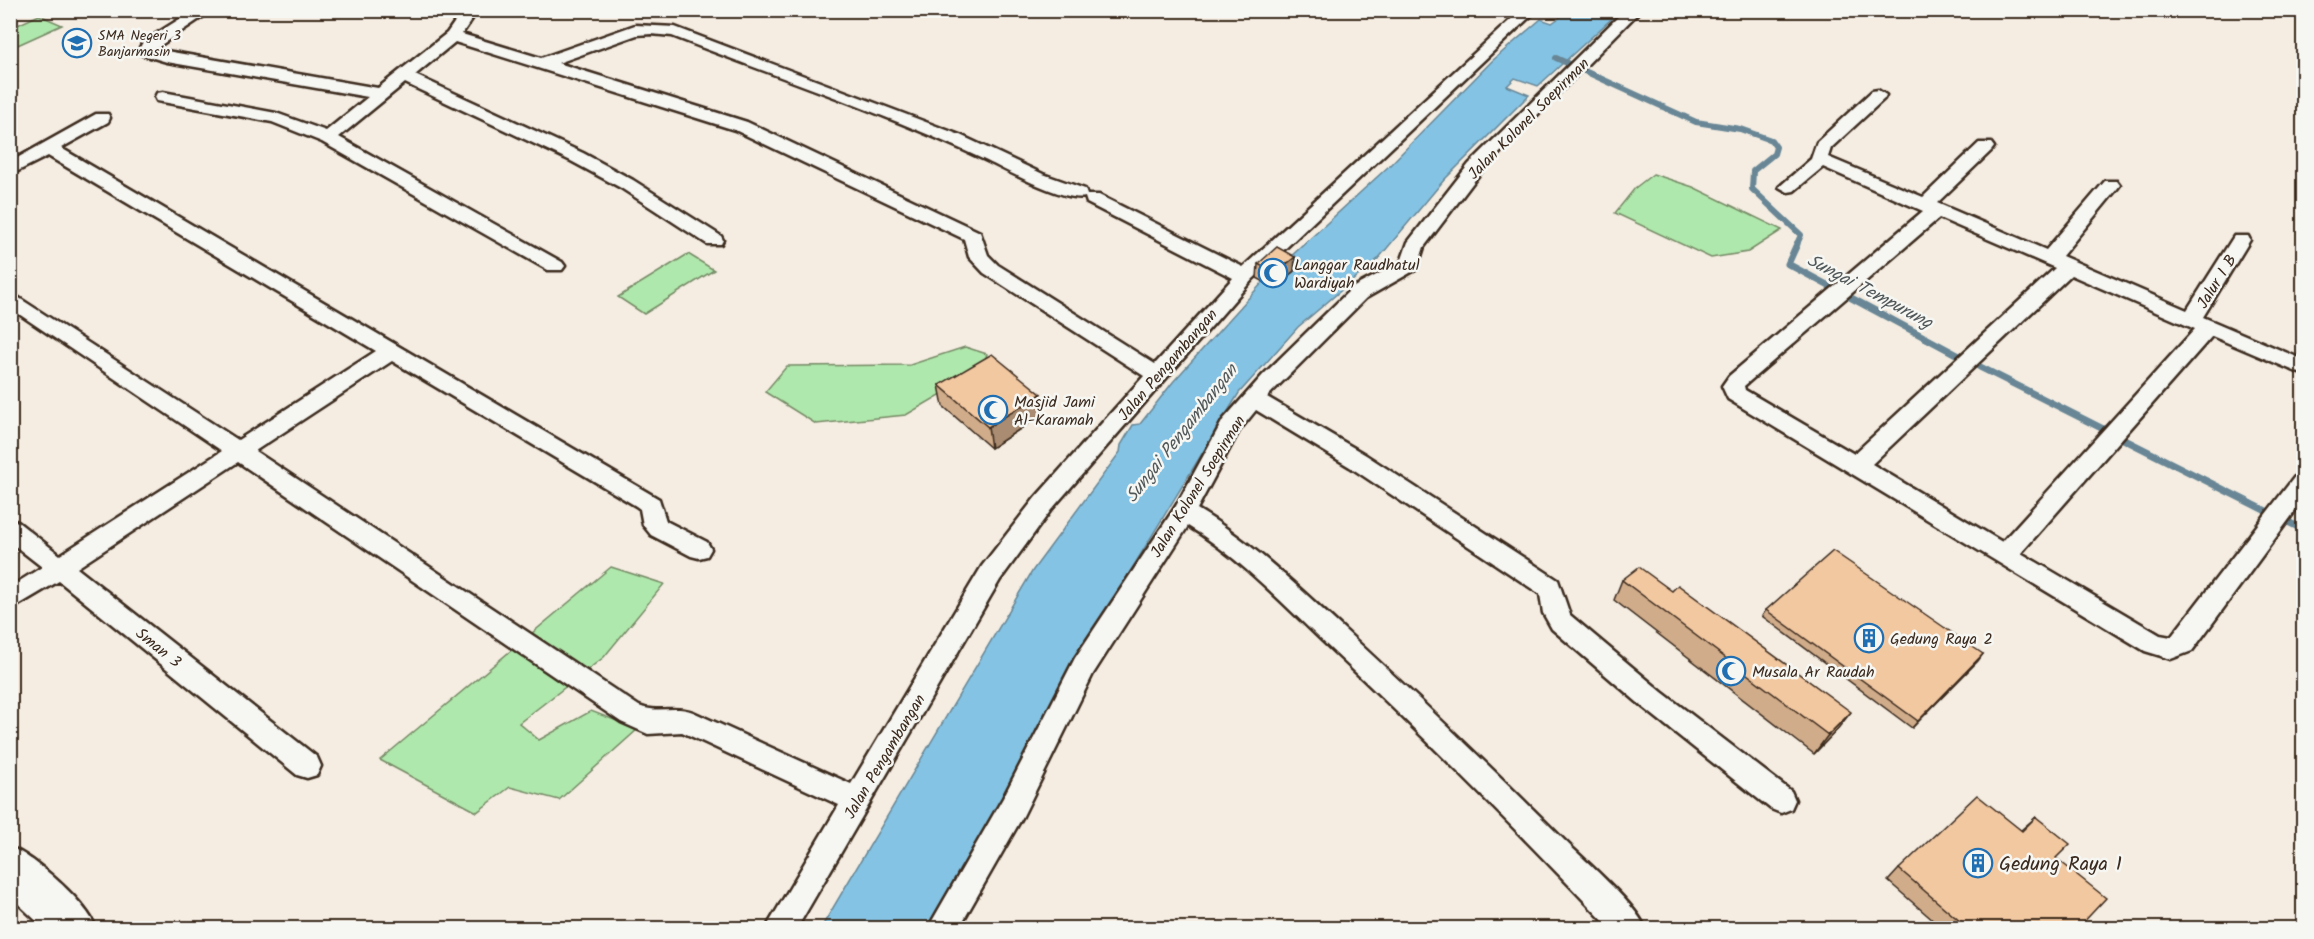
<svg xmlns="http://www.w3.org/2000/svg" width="2314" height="939" viewBox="0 0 2314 939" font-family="Kalam,sans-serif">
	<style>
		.green { fill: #afe8ac; stroke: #758965; stroke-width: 1.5 }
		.water { fill: #84c3e4; stroke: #678695; stroke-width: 1.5 }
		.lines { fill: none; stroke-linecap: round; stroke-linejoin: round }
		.stream-far1 { stroke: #678695; stroke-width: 6 }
		.stream { stroke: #678695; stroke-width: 7 }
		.minor-casing { stroke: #3b2a1e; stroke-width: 5 }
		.primary-casing { stroke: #3b2a1e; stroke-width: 5 }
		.minor { fill: #f6f6f2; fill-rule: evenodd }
		.primary { fill: #f6f6f2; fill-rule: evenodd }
		.wall { fill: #d0ac8a; stroke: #3b2a1e; stroke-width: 1.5 }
		.shaded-wall { fill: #a98c71; stroke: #3b2a1e; stroke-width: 1.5 }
		.building { fill: #f2c8a1; stroke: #3b2a1e; stroke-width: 1.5 }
		.labels { text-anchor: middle; stroke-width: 5; stroke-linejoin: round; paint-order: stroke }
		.far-poi-label { font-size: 14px; fill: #3b2a1e; stroke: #f6f6f2; text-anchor: start }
		.street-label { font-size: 16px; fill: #3b2a1e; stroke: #f6f6f2 }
		.poi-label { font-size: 16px; fill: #3b2a1e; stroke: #f6f6f2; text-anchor: start }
		.water-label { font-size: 18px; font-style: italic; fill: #515859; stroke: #f6f6f2 }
		.near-poi-label { font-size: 20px; fill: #3b2a1e; stroke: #f6f6f2; text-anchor: start }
	</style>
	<rect width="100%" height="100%" fill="#f5ede2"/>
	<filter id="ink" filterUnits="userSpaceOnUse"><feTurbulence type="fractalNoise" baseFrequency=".0167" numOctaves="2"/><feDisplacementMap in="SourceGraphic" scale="12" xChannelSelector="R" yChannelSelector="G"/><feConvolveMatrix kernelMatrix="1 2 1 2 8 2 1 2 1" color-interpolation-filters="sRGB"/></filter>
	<g filter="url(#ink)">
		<g class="green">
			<polygon points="39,15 62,25 11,48 11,28"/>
			<polygon points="1653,174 1693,187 1782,230 1748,252 1711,258 1615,213 1635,188"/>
			<polygon points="688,254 714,270 644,314 618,297"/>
			<polygon points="965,347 987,354 981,371 906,415 816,424 765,392 787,366 910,365"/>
			<polygon points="611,567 664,584 604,657 519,723 539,740 591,711 638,729 559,800 510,787 477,812 380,760"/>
		</g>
		<polygon class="water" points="1560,11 1620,11 1538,86 1515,78 1507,86 1529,95 1444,180 1378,259 1298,327 1239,393 1081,652 932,928 821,928 1033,570 1120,452 1121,445 1133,425 1140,424 1173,382 1263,282 1389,166 1492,61 1541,19 1552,23 1566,13"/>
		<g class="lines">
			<polyline class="stream-far1" points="1556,58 1696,122 1740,129 1771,140 1776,147 1774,154 1753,171 1752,189 1801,235 1796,246"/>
			<polyline class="stream" points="1797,244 1788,264 1980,367 2304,530"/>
			<g class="minor-casing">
				<g id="minor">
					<path d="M194,10H213L155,49L378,88L447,33L463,10H478L462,34L541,58L635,25L675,27L960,135L1043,174L1085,189L1087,195H1099L1243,267L1521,10H1537L1252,280L1051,510L1000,580L797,928H766L839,805L682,732L648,734L621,722L238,462L77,568L317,757L321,766L317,775L307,778L297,775L59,581L10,610V587L42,567L10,542V519L18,522L60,555L222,451L10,308V292L238,440L376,351L48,156L10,175V162L96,114H108L110,118L108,122L61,148L659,499L666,521L707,542L711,549L707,556L699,558L691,556L651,535L643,525L640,509L636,506L392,361L255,451L639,706C657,714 675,705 693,712L851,784L982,566L1035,498L1144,376L984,273L969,257L964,239L735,130L455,42L415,75L583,153L633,180L721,236L723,240L721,244H707L621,188L571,161L405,83L339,137L562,262L565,266L562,270H548L322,142L272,122L157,101L155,97L157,93L163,92L276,113L326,131L368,97L167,62L140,54L138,51L143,42ZM651,34L672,36C777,77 886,113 987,161C1007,171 1066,202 1085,197L1087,203L1233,278L1155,364L998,265L988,255L980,232L747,122L558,63L637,35Z"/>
					<path d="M1625,10H1641L1481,172L1424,247L1417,269L1366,298L1267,397L1366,455L1558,580L1570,615L1662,692L1791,791L1795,800L1791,809L1781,813L1771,809L1644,708L1552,629L1543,613L1540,594L1350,467L1256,410L1239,431L1197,509C1252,542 1298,587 1345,630C1419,698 1491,767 1562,838C1582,858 1637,905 1645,928H1610C1520,833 1428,740 1333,651C1286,607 1242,559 1188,526L1093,674L1023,816L959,928H928L1003,798L1075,658L1176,506L1223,420L1263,375L1352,288L1401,262L1408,242L1469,164Z"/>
					<path d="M1878,90L1886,95L1884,99L1831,148L1828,157L1923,197L1979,143H1991L1994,147L1991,151L1937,203L2046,250L2105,181H2117L2120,185L2117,189L2062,256L2187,310L2234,236H2248L2250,240L2203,317L2304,360V375L2212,336L2021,553L2160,635L2171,637L2296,475L2304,473V499L2192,651L2171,659L2145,651L1728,399L1722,386L1729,376L1923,211L1823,167L1794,191L1788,192L1779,187L1811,159L1817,142L1872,91ZM1939,218L2055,268L1854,454L1745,390L1744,386ZM2071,275L2195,329L2002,542L1872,464Z"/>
				</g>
			</g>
			<g class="primary-casing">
				<path id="primary" d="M10,847C35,857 87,903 96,928H44L10,896Z"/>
			</g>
			<use href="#minor" class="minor"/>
			<use href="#primary" class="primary"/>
		</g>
		<g class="wall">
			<polygon points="1295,257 1294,271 1274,287 1257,278 1258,264"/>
			<polygon points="939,385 1043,414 991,448 943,406"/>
			<polygon points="1622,580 1836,731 1814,754 1614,600"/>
			<polygon points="1766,610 1983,654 1912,728 1762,616"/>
			<polygon points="2036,817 2056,858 2078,928 1942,928 1888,881 1899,869 2021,830"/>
		</g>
		<g class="shaded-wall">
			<polygon points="1295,257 1294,271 1274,287 1275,273"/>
			<polygon points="1041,394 1043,414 991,448 988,427"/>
			<polygon points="1983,654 1978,661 1912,728 1918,721"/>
			<polygon points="1851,712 1836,731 1814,754 1828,735"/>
		</g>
		<g class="building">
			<polygon points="1277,247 1295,257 1275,273 1258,264"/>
			<polygon points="992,354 1041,394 988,427 939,385"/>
			<polygon points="1833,551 1983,654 1918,721 1766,610"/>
			<polygon points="1639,567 1672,591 1678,585 1851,712 1828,735 1622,580"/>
			<polygon points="1977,795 2022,831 2036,817 2070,844 2056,858 2106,898 2078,928 1968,928 1899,869"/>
		</g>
	</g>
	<defs>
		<g id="school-ring" transform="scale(1.5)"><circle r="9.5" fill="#f6f6f2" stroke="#1f6fb2" stroke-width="1.5"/><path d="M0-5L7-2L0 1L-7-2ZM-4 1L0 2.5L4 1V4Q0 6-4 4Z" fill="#1f6fb2"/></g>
		<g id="mosque-ring" transform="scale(1.5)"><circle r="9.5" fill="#f6f6f2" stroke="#1f6fb2" stroke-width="1.5"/><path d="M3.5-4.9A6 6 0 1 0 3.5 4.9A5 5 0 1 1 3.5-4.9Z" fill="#1f6fb2"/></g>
		<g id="building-ring" transform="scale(1.5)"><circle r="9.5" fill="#f6f6f2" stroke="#1f6fb2" stroke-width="1.5"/><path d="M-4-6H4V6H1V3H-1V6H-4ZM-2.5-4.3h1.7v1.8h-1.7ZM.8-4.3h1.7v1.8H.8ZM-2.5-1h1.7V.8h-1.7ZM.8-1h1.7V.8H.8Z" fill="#1f6fb2"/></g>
	</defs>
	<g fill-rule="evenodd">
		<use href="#school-ring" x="77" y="43"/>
		<use href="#mosque-ring" x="1273" y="273"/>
		<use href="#mosque-ring" x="993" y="410"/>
		<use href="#building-ring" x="1869" y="638"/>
		<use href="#mosque-ring" x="1731" y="671"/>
		<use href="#building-ring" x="1978" y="863"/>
	</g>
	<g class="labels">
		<g class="far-poi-label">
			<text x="98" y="40">SMA Negeri 3<tspan x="98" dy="16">Banjarmasin</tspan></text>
		</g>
		<g class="street-label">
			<text transform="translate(1528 118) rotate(-45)" y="6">Jalan Kolonel Soepirman</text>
			<text transform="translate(2216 281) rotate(-58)" y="6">Jalur I B</text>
			<text transform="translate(1167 364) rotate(-49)" y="6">Jalan Pengambangan</text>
			<text transform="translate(1197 486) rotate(-58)" y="6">Jalan Kolonel Soepirman</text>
			<text transform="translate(159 647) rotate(39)" y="6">Sman 3</text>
			<text transform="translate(884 756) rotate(-59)" y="6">Jalan Pengambangan</text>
		</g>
		<g class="poi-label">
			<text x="1294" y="270">Langgar Raudhatul<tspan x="1294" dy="18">Wardiyah</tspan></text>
			<text x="1014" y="407">Masjid Jami<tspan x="1014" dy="18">Al-Karamah</tspan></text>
			<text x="1890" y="644">Gedung Raya 2</text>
			<text x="1752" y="677">Musala Ar Raudah</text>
		</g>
		<g class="water-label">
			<text transform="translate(1870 291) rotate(28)" y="6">Sungai Tempurung</text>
			<text transform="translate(1181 433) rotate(-52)" y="6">Sungai Pengambangan</text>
		</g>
		<g class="near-poi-label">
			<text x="1999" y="870">Gedung Raya 1</text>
		</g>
	</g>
	<rect width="2314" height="939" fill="none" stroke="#f6f6f2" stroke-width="36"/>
	<rect x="18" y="18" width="2278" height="903" fill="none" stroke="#3b2a1e" stroke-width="2" filter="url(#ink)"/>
</svg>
